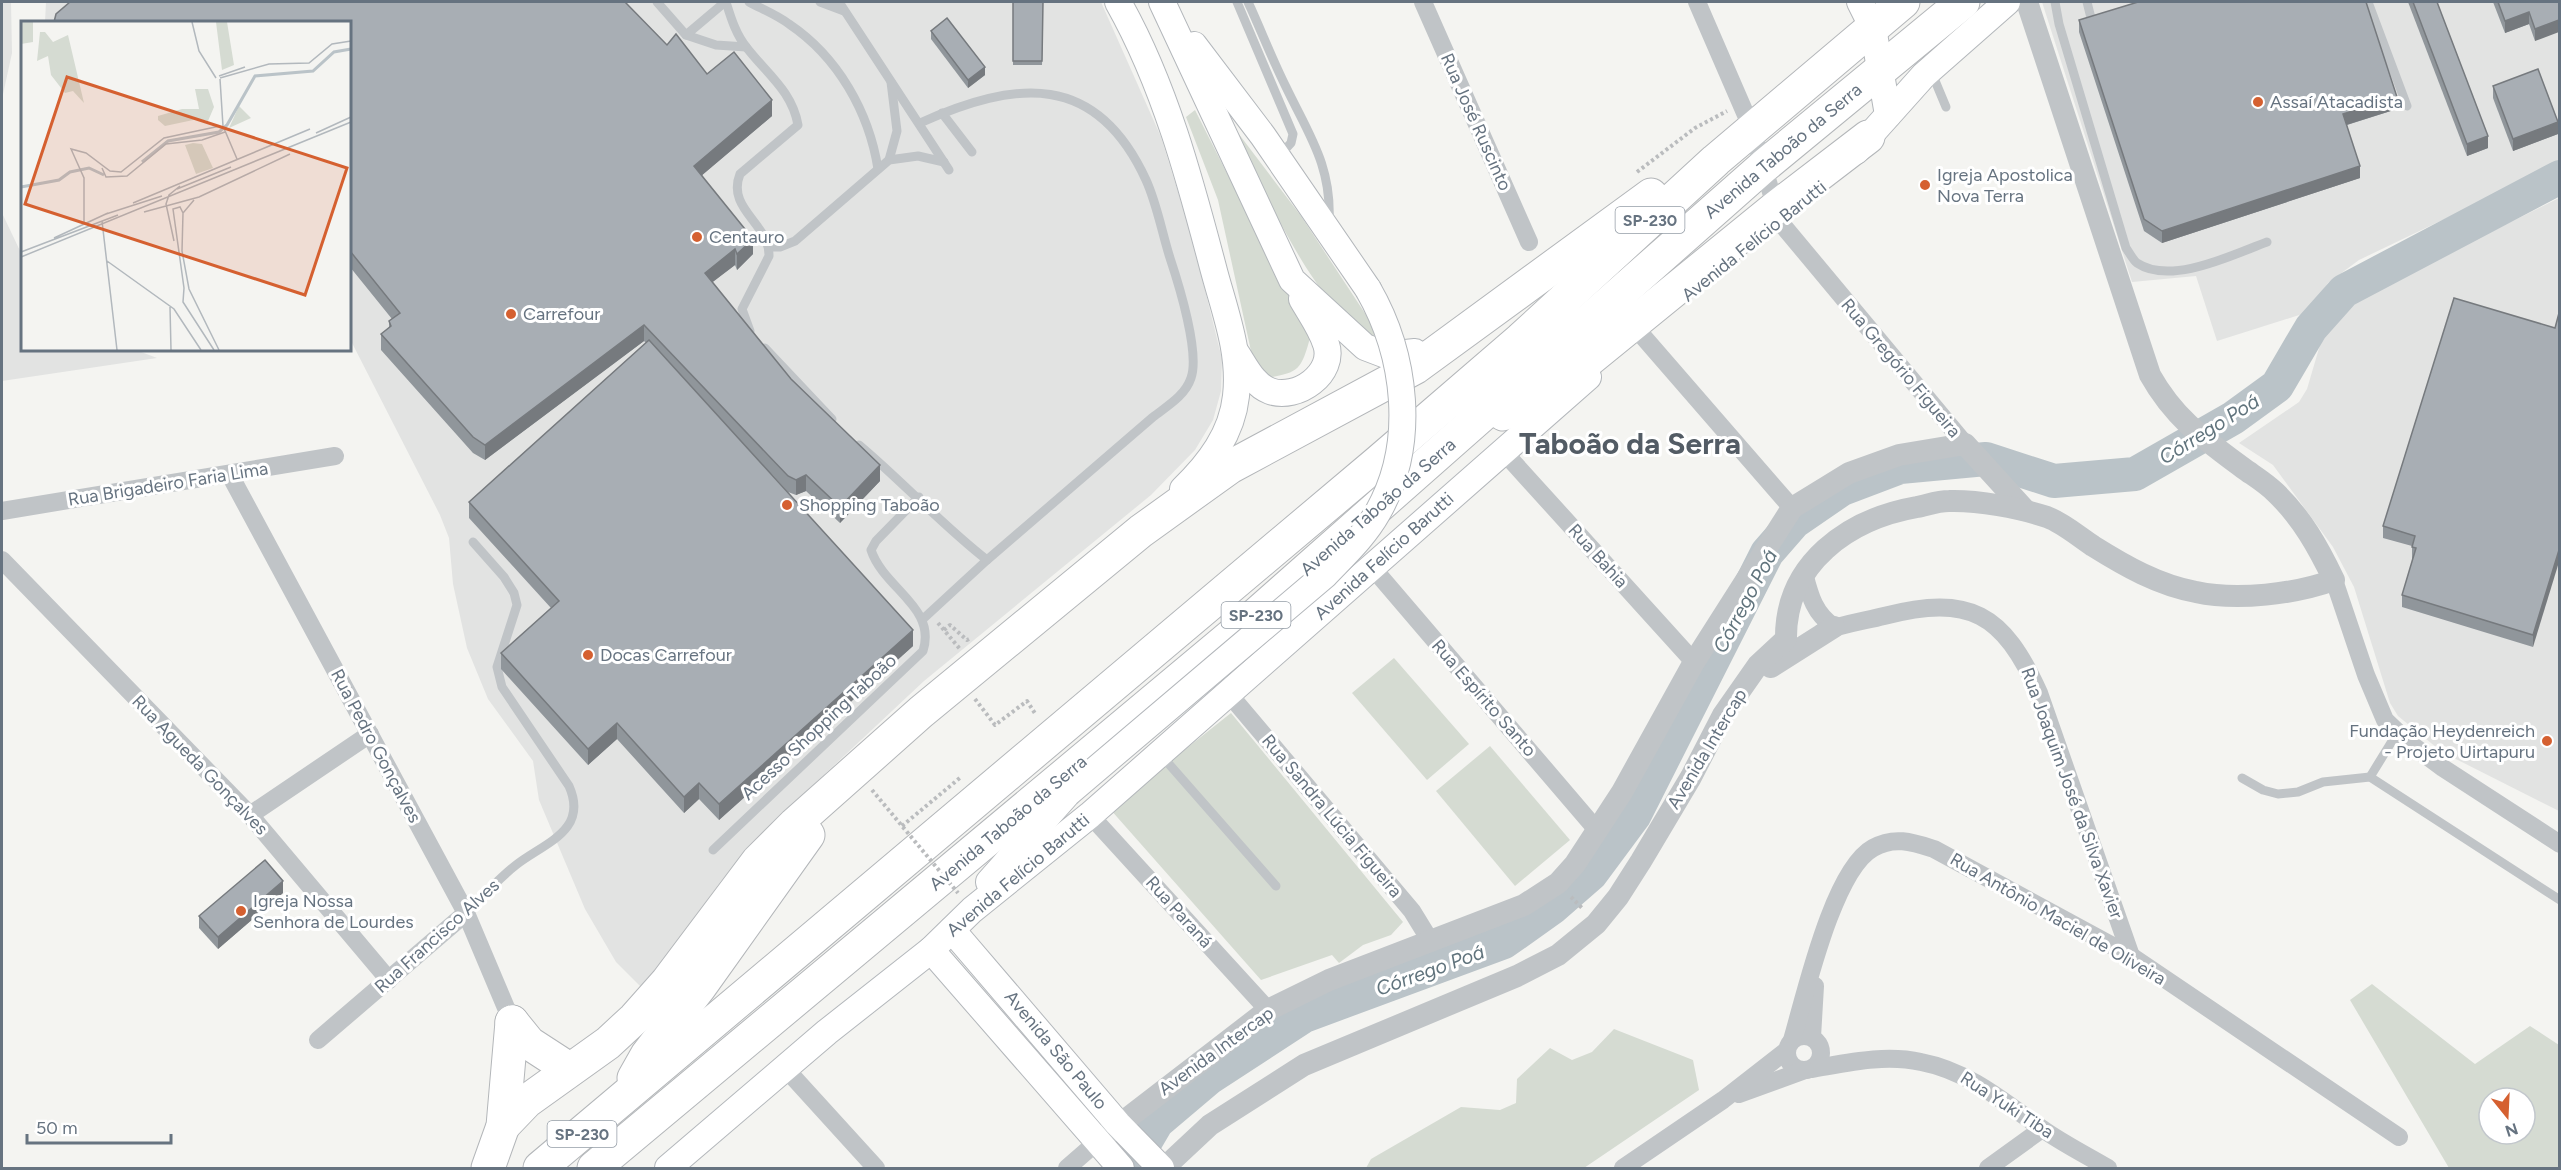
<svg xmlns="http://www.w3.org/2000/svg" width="2561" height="1170" viewBox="0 0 2561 1170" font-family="Figtree,sans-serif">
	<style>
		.built { fill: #e2e3e2 }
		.green { fill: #d5dbd2; fill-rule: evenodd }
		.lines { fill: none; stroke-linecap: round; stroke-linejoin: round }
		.river { stroke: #bac3c8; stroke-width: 34 }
		.secondary-casing { stroke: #b3b7bb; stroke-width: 28 }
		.motorway-casing { stroke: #b3b6b9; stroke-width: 35 }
		.path { stroke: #babcbe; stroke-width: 4; stroke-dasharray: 3 3; stroke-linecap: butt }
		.service { stroke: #c0c4c7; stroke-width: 9 }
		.minor { stroke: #c0c4c7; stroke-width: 18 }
		.tertiary { stroke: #c0c4c7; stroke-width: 22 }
		.secondary { stroke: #fff; stroke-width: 26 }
		.motorway { stroke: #fff; stroke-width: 33 }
		.secondary-bridge-casing { stroke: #b3b7bb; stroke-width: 28; stroke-linecap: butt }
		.path-bridge { stroke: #babcbe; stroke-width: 4; stroke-dasharray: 3 3; stroke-linecap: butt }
		.secondary-bridge { stroke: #fff; stroke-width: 26 }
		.wall { fill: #90969b }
		.shaded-wall { fill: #767a7e }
		.building { fill: #a8aeb4; stroke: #767a7e; stroke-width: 1.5 }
		.poi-dot { fill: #d56030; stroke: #fff; stroke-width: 2 }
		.labels { text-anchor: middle; stroke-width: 6; stroke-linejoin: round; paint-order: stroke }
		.shield { fill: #fff; stroke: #949da6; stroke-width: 1.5 }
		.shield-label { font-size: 16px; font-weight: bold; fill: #667380 }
		.poi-label { font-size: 18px; fill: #667380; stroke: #fff; text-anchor: start }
		.street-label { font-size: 18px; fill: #667380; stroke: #fff }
		.water-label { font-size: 20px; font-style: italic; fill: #61747d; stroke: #fff }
		.town-label { font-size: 30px; font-weight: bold; fill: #535c65; stroke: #fff }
		.inset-river { fill: none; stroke: #bac3c8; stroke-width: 3 }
		.inset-road { fill: none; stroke: #b2b8bd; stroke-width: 1.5 }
		.view { fill: #d56030; fill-opacity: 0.15; stroke: #d56030; stroke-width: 3 }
		.inset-edge { fill: none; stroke: #667380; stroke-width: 3 }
	</style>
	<rect width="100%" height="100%" fill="#f4f4f1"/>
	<g class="built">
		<polygon points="2,2 11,2 12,53 2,99"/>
		<polygon points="46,2 1101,2 1161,137 1192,237 1222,359 1221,391 1213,420 1195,450 1151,495 924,681 764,831 721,881 643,989 616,962 585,909 539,800 533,761 488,699 467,648 453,584 449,538 440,515 350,339 350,22 45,22"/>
		<polygon points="2042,2 2559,2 2559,164 2359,260 2328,283 2318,297 2318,309 2217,341 2196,276 2132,282"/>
		<polygon points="2559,198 2559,811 2442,752 2398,716 2390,703 2354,587 2333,547 2273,465 2239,443 2299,402 2307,389 2325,328 2342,306"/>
		<polygon points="2,213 22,255 22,350 136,350 157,358 2,381"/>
	</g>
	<g class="green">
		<path d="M1213,100L1301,216L1374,327V338C1323,309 1296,250 1268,201C1250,167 1231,134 1213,100Z"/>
		<path d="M1195,110L1310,338C1301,371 1298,373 1265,378L1251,351L1218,200L1186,117Z"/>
		<polygon points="1394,658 1469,744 1427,780 1352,693"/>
		<polygon points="1231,713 1403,922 1391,935 1363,945 1339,963 1332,955 1261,980 1110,809"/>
		<polygon points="1490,746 1570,840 1515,886 1436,791"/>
		<path d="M2372,984L2475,1064L2530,1026L2559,1045V1168H2449L2350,1000ZM2489,1098H2525V1134H2489Z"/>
		<polygon points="1614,1029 1693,1060 1699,1090 1584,1168 1366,1168 1371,1159 1461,1107 1500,1110 1516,1103 1517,1079 1550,1048 1572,1060 1592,1052"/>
	</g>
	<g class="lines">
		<polyline class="river" points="1130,1168 1157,1122 1209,1078 1304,1016 1504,942 1552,908 1591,874 1634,816 1767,553 1794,522 1842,489 1900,467 1986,459 2054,481 2135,474 2233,418 2277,386 2311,328 2344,291 2560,177"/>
		<g class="secondary-casing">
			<g id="secondary">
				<path d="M1118,2C1165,85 1190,180 1214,271C1225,312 1241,353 1236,396C1232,434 1209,464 1183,489"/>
				<polyline points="1162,2 1292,280 1365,347 1386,355 1415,352"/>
				<polyline points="1860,2 1873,28 1888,115"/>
				<polyline points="1194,45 1263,136 1368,289"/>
				<polyline points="1856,151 1924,75 2007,2"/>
				<path d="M1237,354C1246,368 1254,385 1270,391C1297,401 1336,373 1326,344C1321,328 1310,313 1302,299"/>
				<polyline points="989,882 1068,793"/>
				<polyline points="952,930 1118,1124 1161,1168"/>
				<polyline points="931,950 1121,1168"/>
				<polyline points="668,1168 827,1032 931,950 972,910 1090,815 1588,377"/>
			</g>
		</g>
		<g class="motorway-casing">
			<g id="motorway">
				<polyline points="1503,414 1569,376 1774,209 1868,137"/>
				<polyline points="512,1022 529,1043 569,1069"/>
				<polyline points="634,1078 647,1055 699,988 808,835"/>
				<polyline points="503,1126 527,1101 608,1043 635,1018 667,982 758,861 795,824 921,712 1141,531 1230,467 1416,367 1651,195"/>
				<polyline points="488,1168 503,1126 512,1022"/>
				<polyline points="540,1168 1377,463 1521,339 1716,160 1903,2"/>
				<polyline points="594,1168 1243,626 1764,166 1963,2"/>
			</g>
		</g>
		<g class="path">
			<polyline points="1637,172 1695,128 1727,111"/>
			<polyline points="938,623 960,649"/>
			<polyline points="944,630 950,625 967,640 969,639"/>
			<polyline points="975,699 995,725 1027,701 1036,715"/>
			<polyline points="902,826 961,777"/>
			<polyline points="1571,897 1583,909"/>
		</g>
		<g class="service">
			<polyline points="657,2 686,35 716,45 746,47"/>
			<path d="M726,2C731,18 736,35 747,48C767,74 792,91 798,125L740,174C726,209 770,224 769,256L742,309L750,331"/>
			<path d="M749,2C762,9 777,15 789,24C838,57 869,112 878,169"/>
			<polyline points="820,2 844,11"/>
			<polyline points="839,2 949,170"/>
			<polyline points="1237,2 1293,134 1291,143 1279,156"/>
			<path d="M1248,2C1261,30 1272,59 1286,87C1309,135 1332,166 1329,222"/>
			<path d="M2055,2L2059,24L2126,248C2129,252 2133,260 2137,263C2171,286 2234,254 2267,242"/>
			<polyline points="2087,2 2091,18 2101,21"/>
			<polyline points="2368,2 2407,106"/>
			<polyline points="686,35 725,2"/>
			<polyline points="1931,71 1946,107"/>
			<polyline points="942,113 972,152"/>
			<path d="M920,123C1016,80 1096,71 1146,180C1157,204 1162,233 1170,258C1179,285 1200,353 1191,378C1185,396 1167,406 1153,417L987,560L923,619"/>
			<polyline points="889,160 897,131 891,82"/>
			<polyline points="769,247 780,247 795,241 889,160 918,156 944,162"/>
			<polyline points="765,348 832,419"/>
			<path d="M859,445C903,482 942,525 987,560"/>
			<polyline points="1161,755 1276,886"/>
			<polyline points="2370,777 2397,733"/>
			<polyline points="2242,778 2263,790 2278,794 2298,792 2323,782 2370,777 2560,900"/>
			<path d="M713,850L923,651C937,607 884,589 871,550L876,541L919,497"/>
			<path d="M466,913C482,897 498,879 516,865C544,843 589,831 569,786L502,687L497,667L517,605L514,593L504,577L473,542"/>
		</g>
		<g class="minor">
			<polyline points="1423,2 1529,242"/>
			<polyline points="1697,2 1752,129 1780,222 1965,444"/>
			<polyline points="1640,333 1792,508"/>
			<polyline points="1502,450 1694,662"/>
			<polyline points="230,475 466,913 512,1022"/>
			<polyline points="2,511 335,456"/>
			<polyline points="2,560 250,815 389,980"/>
			<polyline points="1372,567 1596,829"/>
			<path d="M1804,573C1810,596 1814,613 1834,627"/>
			<polyline points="2334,580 2366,675 2385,720 2408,742 2443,768 2560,844"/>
			<path d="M1822,632C1842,624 1864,621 1884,616C1970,594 2003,613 2039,693L2131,956"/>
			<polyline points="1229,694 1412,911 1431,942"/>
			<polyline points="250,815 370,734"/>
			<polyline points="1090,815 1268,1010"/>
			<circle cx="1804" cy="1053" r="17"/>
			<polyline points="1812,1037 1815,986"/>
			<polyline points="318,1040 466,913"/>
			<path d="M1792,1040C1805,996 1833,870 1873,848C1894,836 1912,842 1934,849L2131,956L2399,1137"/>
			<polyline points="785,1068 876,1168"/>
			<path d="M1811,1069C1847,1063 1884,1054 1921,1062C1968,1071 2003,1101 2041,1128C2062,1143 2086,1155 2108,1168"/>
			<polyline points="1739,1094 1805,1070"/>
			<polyline points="1067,1168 1098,1141"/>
			<polyline points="1623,1168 1723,1100 1786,1051"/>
			<polyline points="1988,1168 2042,1129"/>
		</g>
		<g class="tertiary">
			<polyline points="1771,667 1834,627"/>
			<polyline points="1098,1141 1268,1010 1329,980 1524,905 1558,883 1575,864 1622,792 1694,662 1792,508 1849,473 1899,455 1965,444 2025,510"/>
			<path d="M1164,1168L1210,1125L1304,1065L1517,976L1558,955L1596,924L1618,897L1641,861L1691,777L1723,715L1758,665L1786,639C1785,563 1849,519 1917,507C1927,505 1938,501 1949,501C1977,500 2020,508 2047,517C2063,523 2078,536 2093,546C2125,566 2158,585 2196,592C2237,601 2295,594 2334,580C2318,547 2302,518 2276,493C2266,483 2254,476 2243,468C2204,439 2174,418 2150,375L2027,2"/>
		</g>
		<use href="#secondary" class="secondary"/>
		<use href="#motorway" class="motorway"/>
		<g class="secondary-bridge-casing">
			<path id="secondary-bridge" d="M1068,793L1325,575C1344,555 1364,537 1378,512C1417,443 1406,355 1368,289"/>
		</g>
		<polyline class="path-bridge" points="872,790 958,893"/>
		<use href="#secondary-bridge" class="secondary-bridge"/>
	</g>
	<g class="wall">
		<polygon points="1013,2 1043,2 1042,65 1013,65"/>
		<polygon points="2408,2 2437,2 2488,148 2467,156"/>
		<polygon points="2493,2 2559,2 2535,41 2529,24 2505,33"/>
		<polygon points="2079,20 2397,109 2347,125 2360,178 2162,243 2144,231 2079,32"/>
		<polygon points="350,22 667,45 707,74 772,116 702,175 753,254 737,270 735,265 712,282 791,379 880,481 840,523 806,491 796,495 788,492 769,471 913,646 719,820 699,799 684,813 617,739 588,765 501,669 501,653 551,608 469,518 469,502 646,343 644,341 485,460 473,453 381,350 381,334 389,328 389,321 392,319 350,267"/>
		<polygon points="931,31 985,75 968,88 931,39"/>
		<polygon points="2493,86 2558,134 2513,151 2493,98"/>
		<polygon points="2555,328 2533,647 2402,607 2402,595 2413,559 2412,559 2412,546 2383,538 2383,526"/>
		<polygon points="283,893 218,949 199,928 199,916"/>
	</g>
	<g class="shaded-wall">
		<polygon points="2529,12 2529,24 2505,33 2505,21"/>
		<polygon points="2559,20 2559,32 2535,41 2535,29"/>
		<polygon points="985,67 985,75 968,88 968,80"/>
		<polygon points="2397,97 2397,109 2343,126 2343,114"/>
		<polygon points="772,100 772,116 694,182 694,166"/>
		<polygon points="2558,122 2558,134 2513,151 2513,139"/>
		<polygon points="2488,136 2488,148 2467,156 2467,144"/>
		<polygon points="2360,166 2360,178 2162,243 2162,231"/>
		<polygon points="753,239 753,254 737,270 737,254"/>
		<polygon points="735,249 735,265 705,288 705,273"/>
		<polygon points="644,325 644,341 485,460 485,445"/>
		<polygon points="880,465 880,481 840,523 840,507"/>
		<polygon points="806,475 806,491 796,495 796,480"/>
		<polygon points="2559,550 2559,562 2533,647 2533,635"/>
		<polygon points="913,630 913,646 719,820 719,804"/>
		<polygon points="617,723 617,739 588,765 588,749"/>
		<polygon points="699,783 699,799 684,813 684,797"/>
		<polygon points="283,881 283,893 218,949 218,937"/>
	</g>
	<g class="building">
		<polygon points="70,2 625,2 667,45 676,34 707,74 734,52 772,100 694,166 753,239 737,254 735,249 705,273 791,379 880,465 840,507 806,475 796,480 788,476 644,325 485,445 473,437 381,334 391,326 389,321 400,313 350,251 350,22 54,22 56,14"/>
		<polygon points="1013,2 1043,2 1042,61 1013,61"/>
		<polygon points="2138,2 2366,2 2397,97 2343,114 2360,166 2162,231 2144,219 2079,20"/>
		<polygon points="2413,2 2437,2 2488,136 2467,144"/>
		<polygon points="2498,2 2559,2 2559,20 2535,29 2529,12 2505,21"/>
		<polygon points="947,18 985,67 968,80 931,31"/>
		<polygon points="2538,69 2558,122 2513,139 2493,86"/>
		<polygon points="2454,298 2555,328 2559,313 2559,550 2533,635 2402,595 2416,548 2412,547 2415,536 2383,526"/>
		<polygon points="649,340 913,630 719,804 699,783 684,797 617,723 588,749 501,653 559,601 469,502"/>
		<polygon points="265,860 283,881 218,937 199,916"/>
	</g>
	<g class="poi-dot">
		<circle cx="2258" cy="102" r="6"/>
		<circle cx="1925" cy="185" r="6"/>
		<circle cx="697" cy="237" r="6"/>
		<circle cx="511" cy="314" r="6"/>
		<circle cx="787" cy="505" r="6"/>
		<circle cx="588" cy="655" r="6"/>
		<circle cx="2547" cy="741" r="6"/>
		<circle cx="241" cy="911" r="6"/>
	</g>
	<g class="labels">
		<g class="shield">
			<rect x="1615.5" y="207" width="69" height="26" rx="4.5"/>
			<rect x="1221.5" y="602" width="69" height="26" rx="4.5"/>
			<rect x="547.5" y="1121" width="69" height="26" rx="4.5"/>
		</g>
		<g class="shield-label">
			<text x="1650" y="226">SP-230</text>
			<text x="1256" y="621">SP-230</text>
			<text x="582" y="1140">SP-230</text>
		</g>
		<g class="poi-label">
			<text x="2270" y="108">Assaí Atacadista</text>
			<text x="1937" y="181">Igreja Apostolica<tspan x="1937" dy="21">Nova Terra</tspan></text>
			<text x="709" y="243">Centauro</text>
			<text x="523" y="320">Carrefour</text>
			<text x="799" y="511">Shopping Taboão</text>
			<text x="600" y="661">Docas Carrefour</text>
			<text x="2535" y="737" text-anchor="end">Fundação Heydenreich<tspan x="2535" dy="21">- Projeto Uirtapuru</tspan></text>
			<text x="253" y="907">Igreja Nossa<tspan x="253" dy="21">Senhora de Lourdes</tspan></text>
		</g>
		<g class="street-label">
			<text transform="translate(1476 122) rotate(66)" y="6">Rua José Ruscinto</text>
			<text transform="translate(1783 151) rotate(-40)" y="6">Avenida Taboão da Serra</text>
			<text transform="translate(1754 241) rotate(-39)" y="6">Avenida Felício Barutti</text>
			<text transform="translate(1901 368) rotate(50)" y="6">Rua Gregório Figueira</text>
			<text transform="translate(168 484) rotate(-9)" y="6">Rua Brigadeiro Faria Lima</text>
			<text transform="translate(1378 507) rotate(-41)" y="6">Avenida Taboão da Serra</text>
			<text transform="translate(1384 556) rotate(-42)" y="6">Avenida Felício Barutti</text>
			<text transform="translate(1598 556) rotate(48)" y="6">Rua Bahia</text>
			<text transform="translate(1484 698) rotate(49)" y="6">Rua Espírito Santo</text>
			<text transform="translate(819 727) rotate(-43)" y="6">Acesso Shopping Taboão</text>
			<text transform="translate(376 746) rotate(62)" y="6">Rua Pedro Gonçalves</text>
			<text transform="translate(1707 749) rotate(-59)" y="6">Avenida Intercap</text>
			<text transform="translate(200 765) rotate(46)" y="6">Rua Agueda Gonçalves</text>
			<text transform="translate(2072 793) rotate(70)" y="6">Rua Joaquim José da Silva Xavier</text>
			<text transform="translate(1332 816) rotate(50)" y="6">Rua Sandra Lúcia Figueira</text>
			<text transform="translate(1008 823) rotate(-40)" y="6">Avenida Taboão da Serra</text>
			<text transform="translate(1018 875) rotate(-40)" y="6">Avenida Felício Barutti</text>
			<text transform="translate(1179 912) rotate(48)" y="6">Rua Paraná</text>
			<text transform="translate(2058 919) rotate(30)" y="6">Rua Antônio Maciel de Oliveira</text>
			<text transform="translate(437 936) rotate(-42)" y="6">Rua Francisco Alves</text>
			<text transform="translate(1056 1050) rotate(50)" y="6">Avenida São Paulo</text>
			<text transform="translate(1216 1051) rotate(-36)" y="6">Avenida Intercap</text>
			<text transform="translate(2007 1105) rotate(33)" y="6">Rua Yuki Tiba</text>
		</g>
		<g class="water-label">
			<text transform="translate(2209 429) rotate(-32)" y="7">Córrego Poá</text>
			<text transform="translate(1745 601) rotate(-62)" y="7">Córrego Poá</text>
			<text transform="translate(1430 970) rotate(-20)" y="7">Córrego Poá</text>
		</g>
		<g class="town-label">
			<text x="1630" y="454">Taboão da Serra</text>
		</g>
	</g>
	<g transform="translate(21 21)">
		<rect width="330" height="330" fill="#f4f4f1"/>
		<path d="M0,1H12V21L0,23ZM195,1H206L213,44L201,49ZM19,11H24L32,21L47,14L63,82L52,70L44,72L30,54L27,35L16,40ZM174,68H187L193,86L187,100L177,98L144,105L137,99V95L161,88H178ZM218,85L230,97L208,107ZM172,122L181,123L192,147L175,153L164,124Z" fill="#d5dbd2"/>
		<path class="inset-river" d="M121,141L147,120L198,111L206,104L234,55L292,50L313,31L330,28M0,166L38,159L49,151L68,147L83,154"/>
		<path class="inset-road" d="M171,1L178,30L195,57M198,55L224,46M199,57L248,43L288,42L311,23L330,20M199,58L202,105L216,138M295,112L330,96M81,147L85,156L106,155L145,123L181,119L204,111M156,168L210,146M173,179L162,192L161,230L168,268L198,329M112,182L289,108M123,191L178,176L269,133M162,192L159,186L152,188L163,267L162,281L193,329M85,193L141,175M81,200L96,329M63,204V157L50,128L65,132L89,150L100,151L143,117L199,105M33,217L87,192M153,220L145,183L148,174L159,165M0,231L97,194M0,236L330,101M86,240L153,288L180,329M149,286L150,329"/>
		<path class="view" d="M46,56L326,147L284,274L4,183Z"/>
		<rect width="330" height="330" class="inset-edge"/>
	</g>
	<rect width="2561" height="1170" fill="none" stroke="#667380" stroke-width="6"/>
	<g transform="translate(2507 1116) rotate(162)"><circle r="28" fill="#ffffff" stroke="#c2c7cc" stroke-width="1.5"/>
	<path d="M0-4.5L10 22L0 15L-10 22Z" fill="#d56030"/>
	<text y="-9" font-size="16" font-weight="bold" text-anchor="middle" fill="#667380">N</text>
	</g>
	<path d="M27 1134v9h144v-9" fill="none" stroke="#667380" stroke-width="3"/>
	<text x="36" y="1134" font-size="18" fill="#667380" stroke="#ffffff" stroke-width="4.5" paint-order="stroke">50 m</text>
</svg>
